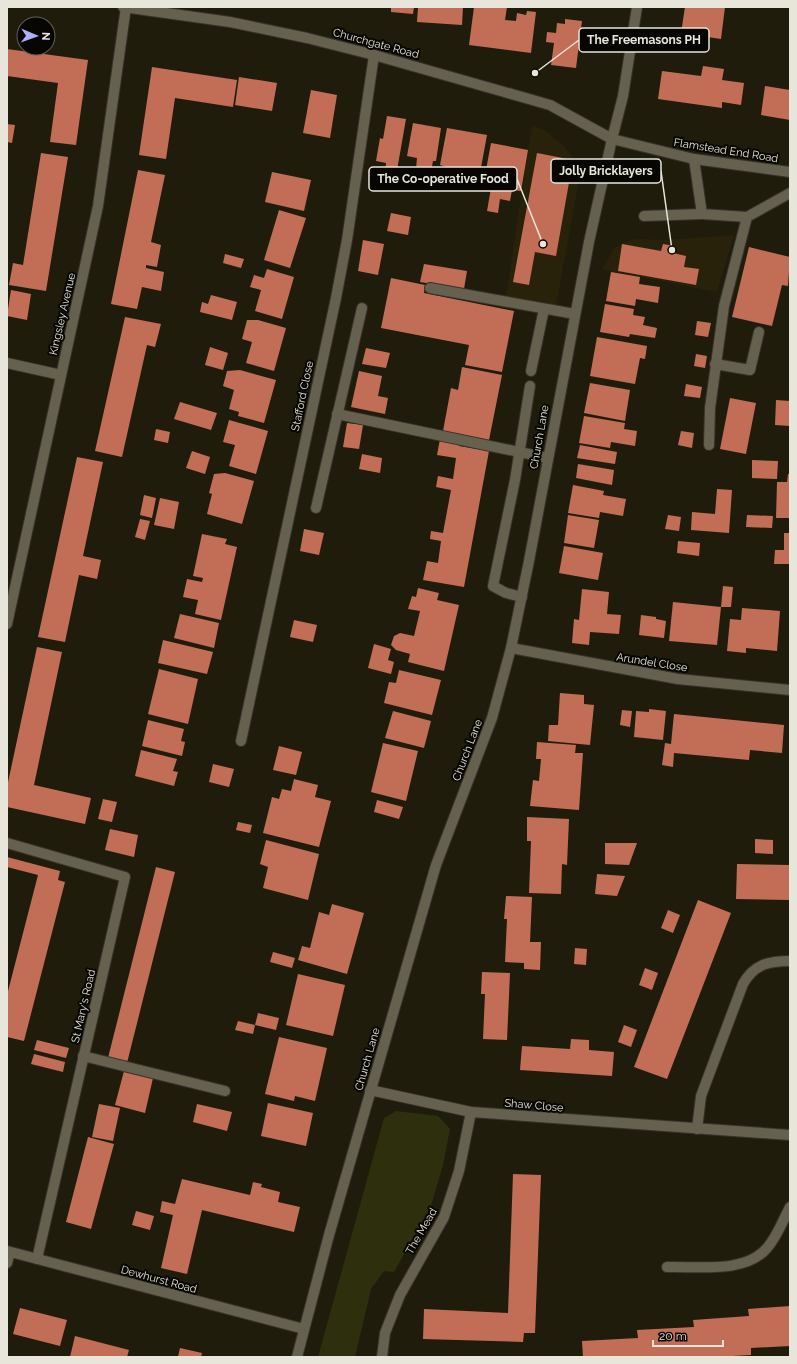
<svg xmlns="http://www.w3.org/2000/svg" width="797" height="1364" viewBox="0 0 797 1364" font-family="Raleway,sans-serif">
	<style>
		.built { fill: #29220b }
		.green { fill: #2d2f0d }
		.building { fill: #c26e57 }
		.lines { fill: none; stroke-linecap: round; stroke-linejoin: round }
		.service-casing { stroke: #36332c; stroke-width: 12 }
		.minor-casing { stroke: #36332c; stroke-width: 12 }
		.tertiary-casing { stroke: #36332c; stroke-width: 12 }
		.secondary-casing { stroke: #36332c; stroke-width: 12 }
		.service { stroke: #66604e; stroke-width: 10 }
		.minor { stroke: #66604e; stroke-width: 10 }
		.tertiary { stroke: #66604e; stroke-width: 10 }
		.secondary { stroke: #66604e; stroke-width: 10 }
		.labels { text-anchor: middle; stroke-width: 4; stroke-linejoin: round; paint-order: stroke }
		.street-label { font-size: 11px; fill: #e8e5db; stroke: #080602 }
		.leader { fill: none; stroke: #e8e5db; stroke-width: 1.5 }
		.callout-dot { fill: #e8e5db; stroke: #080602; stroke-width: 1.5 }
		.callout { fill: #080602; stroke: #e8e5db; stroke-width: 1.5 }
		.callout-label { font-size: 12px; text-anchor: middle; font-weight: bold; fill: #e8e5db }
	</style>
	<rect width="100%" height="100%" fill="#201c0c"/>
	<g class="built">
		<polygon points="532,125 547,132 564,146 576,162 578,171 578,185 556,306 506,297"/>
		<polygon points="734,235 717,292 602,269 614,249 624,242 636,239 665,240"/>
	</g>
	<polygon class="green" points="396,1111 438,1116 450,1129 443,1165 431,1206 394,1272 384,1271 371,1289 355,1357 318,1357 384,1118"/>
	<g class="building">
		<polygon points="391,7 414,7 413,14 391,12"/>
		<polygon points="418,7 463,7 462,25 417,22"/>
		<polygon points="474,7 507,7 505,20 516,21 517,13 526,15 527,11 536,12 531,53 469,45"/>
		<polygon points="685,7 725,7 721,39 681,33"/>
		<polygon points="565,19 582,21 576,68 551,65 554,43 546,42 547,32 556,33 557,23 565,24"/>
		<polygon points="7,49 88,60 76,145 50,142 58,83 7,76"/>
		<polygon points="703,66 724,69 722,80 744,83 741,105 722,102 722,108 658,99 662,71 701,76"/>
		<polygon points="152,67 237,80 233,107 175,98 166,159 139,155"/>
		<polygon points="239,77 277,83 272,111 235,105"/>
		<polygon points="765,86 790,90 790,120 761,115"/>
		<polygon points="311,90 337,95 330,138 303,133"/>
		<polygon points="387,116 406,119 396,176 385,174 386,163 376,161 380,138 383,139"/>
		<polygon points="413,123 441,128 436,161 433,161 431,172 416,169 417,158 407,156"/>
		<polygon points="7,124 15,125 12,143 7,142"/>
		<polygon points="447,128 487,135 480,173 462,170 460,181 444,178 446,167 440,165"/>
		<polygon points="491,143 528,150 521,191 512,190 510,201 500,199 498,213 487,211 494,171 486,170"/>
		<polygon points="41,153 68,157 46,291 9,285 13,263 23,265"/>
		<polygon points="537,153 573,160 556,256 535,252 529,285 513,282"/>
		<polygon points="138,170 165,175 151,242 161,245 157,267 146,265 146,268 164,272 161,291 142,287 137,309 111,304"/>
		<polygon points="272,172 311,180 304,211 265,202"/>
		<polygon points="279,210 306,218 290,268 264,260"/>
		<polygon points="391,213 411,217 408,235 387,231"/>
		<polygon points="363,240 384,244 378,275 358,271"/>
		<polygon points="622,244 661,251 663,244 674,246 673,253 686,256 684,267 699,269 696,285 618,271"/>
		<polygon points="749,247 790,257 788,286 782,285 772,326 732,317"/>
		<polygon points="225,254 244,259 241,268 223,263"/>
		<polygon points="424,264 467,271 464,289 420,282"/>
		<polygon points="267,269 294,277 282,319 255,311 261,290 250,287 254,275 264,278"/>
		<polygon points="611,272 640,277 639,284 660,287 658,303 636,299 635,306 606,301"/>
		<polygon points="391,278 425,285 424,293 514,311 502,372 465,365 469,345 381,328"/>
		<polygon points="11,290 31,294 27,320 7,316"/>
		<polygon points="211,295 237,302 232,320 200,312 202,302 208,304"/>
		<polygon points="605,304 634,309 633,315 645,317 643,325 657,328 655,338 630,334 629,337 600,332"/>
		<polygon points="125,317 161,324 155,347 147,345 122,457 95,451"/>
		<polygon points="247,320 258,320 286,328 274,371 246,363 252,342 242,339"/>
		<polygon points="697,321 711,323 708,337 695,335"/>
		<polygon points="597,337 647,346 645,359 640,358 635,384 590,376"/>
		<polygon points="210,347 228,353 223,370 205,365"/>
		<polygon points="366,348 390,353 386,368 362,364"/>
		<polygon points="696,354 707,356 705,368 694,366"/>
		<polygon points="462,367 502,375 489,440 443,431 451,388 458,390"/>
		<polygon points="240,370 276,380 264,423 238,416 239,412 229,409 234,390 223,386 227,371"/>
		<polygon points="359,371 382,376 378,396 388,398 385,414 351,407"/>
		<polygon points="590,383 630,390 625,421 584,413"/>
		<polygon points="686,384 702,387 700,398 684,396"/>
		<polygon points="730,398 756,403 746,454 720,449"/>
		<polygon points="776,400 790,401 790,426 775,425"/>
		<polygon points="180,402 217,413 211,430 174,419"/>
		<polygon points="584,416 625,423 624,429 637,431 635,446 611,442 610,448 579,443"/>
		<polygon points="229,420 268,431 256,474 229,466 235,445 223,442"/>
		<polygon points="347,423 363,425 359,449 343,447"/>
		<polygon points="156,429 170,432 168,443 154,440"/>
		<polygon points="681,431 694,433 692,448 678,445"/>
		<polygon points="440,439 459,443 459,446 489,451 464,587 423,580 427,561 438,563 441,541 430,539 431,531 443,533 451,490 436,487 438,476 453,479 456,458 437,455"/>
		<polygon points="580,445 617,452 615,464 577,458"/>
		<polygon points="192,451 210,457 205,474 186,468"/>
		<polygon points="362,454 382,458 380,473 359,469"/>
		<polygon points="77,457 103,462 83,556 101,560 97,579 79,575 65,642 38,637"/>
		<polygon points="752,460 778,461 777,479 752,478"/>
		<polygon points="578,464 614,470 612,485 576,478"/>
		<polygon points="225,473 254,481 242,524 207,514 212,494 209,493 214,474"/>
		<polygon points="788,474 790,474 790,518 776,518 777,482 787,482"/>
		<polygon points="573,485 604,491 603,495 626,499 623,516 600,512 599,518 568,513"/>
		<polygon points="717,489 732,490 729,533 691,530 692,512 715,514"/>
		<polygon points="144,495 156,498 152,518 140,515"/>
		<polygon points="160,498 179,502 174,529 154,525"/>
		<polygon points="568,515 599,520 594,548 564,543"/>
		<polygon points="668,515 681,517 679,531 665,529"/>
		<polygon points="747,515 773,516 772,528 746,527"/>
		<polygon points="140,519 150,521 145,540 135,537"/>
		<polygon points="304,529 324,533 319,555 300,551"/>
		<polygon points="784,533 790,533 790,564 774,564 775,550 784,550"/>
		<polygon points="202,534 227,539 225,544 237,547 221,620 195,614 198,600 183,597 187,579 202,582 203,578 193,576"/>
		<polygon points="678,541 700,543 699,556 677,553"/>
		<polygon points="564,546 603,553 598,580 559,573"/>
		<polygon points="723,586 733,587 731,607 721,607"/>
		<polygon points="418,588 439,593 437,600 459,605 444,671 408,662 410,654 396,650 391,645 394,636 400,633 414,636 420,611 408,609 412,596 416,597"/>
		<polygon points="582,589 609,592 607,614 621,615 619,634 590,632 589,645 572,643 574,619 579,620"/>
		<polygon points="673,602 721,607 717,645 669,641"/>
		<polygon points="742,608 780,611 777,651 746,648 746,653 727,651 730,619 741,620"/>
		<polygon points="180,614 219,623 214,648 174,638"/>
		<polygon points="641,615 656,617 656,619 666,621 664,638 639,635"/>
		<polygon points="294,620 317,625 313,642 290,637"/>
		<polygon points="163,640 213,652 207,674 158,663"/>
		<polygon points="374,644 391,649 388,660 394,662 391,674 368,668"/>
		<polygon points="37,647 62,652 34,785 91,798 85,824 7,807 7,787"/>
		<polygon points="159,669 198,679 188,724 148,714"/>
		<polygon points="399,670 441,680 432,715 384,703 389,682 396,683"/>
		<polygon points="560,693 584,695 584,704 594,705 590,745 548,741 549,725 558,725"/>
		<polygon points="649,709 666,711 663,740 634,737 636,711 649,712"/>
		<polygon points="622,710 632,711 630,727 620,725"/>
		<polygon points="393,711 431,721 424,748 385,738"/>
		<polygon points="674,714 784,725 782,753 750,750 749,760 674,753 673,767 662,765 665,743 671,744"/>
		<polygon points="148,720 184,729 181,741 185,742 182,756 142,746"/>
		<polygon points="537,742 576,745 575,753 583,753 579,810 530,806 533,780 539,781 541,759 536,759"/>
		<polygon points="383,743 418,751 406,801 371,792"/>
		<polygon points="279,746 302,752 296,775 273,770"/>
		<polygon points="141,750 177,759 173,771 178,772 174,786 135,776"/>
		<polygon points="213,764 234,769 229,787 209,782"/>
		<polygon points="294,779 318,785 315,797 331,801 319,847 263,833 272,797 279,799 282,789 291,791"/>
		<polygon points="103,799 117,802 112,822 98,819"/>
		<polygon points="377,800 403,807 399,819 374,812"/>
		<polygon points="527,817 569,819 567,865 562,864 561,894 529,893 531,841 527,841"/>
		<polygon points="238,822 252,825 250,833 236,830"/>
		<polygon points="110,829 138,835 134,857 105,850"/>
		<polygon points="755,839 773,840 773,854 755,853"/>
		<polygon points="266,840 319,854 308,900 263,888 268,867 260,864"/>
		<polygon points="605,843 637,843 629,865 605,864"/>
		<polygon points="7,857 60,871 58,880 65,882 24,1041 7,1037 7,995 38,875 7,867"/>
		<polygon points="737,864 790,865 790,900 736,899"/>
		<polygon points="156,867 175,872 127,1063 108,1058"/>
		<polygon points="597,874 625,876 617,896 595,894"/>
		<polygon points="506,896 532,897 530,942 541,942 540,970 524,969 524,963 505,962 507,919 504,919"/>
		<polygon points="698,900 731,913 667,1079 634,1067"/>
		<polygon points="332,904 364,913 347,974 298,960 302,946 310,948 319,912 329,915"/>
		<polygon points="668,910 680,915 673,933 661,928"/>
		<polygon points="575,948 587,949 586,965 574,964"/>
		<polygon points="273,952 295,958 292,968 270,962"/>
		<polygon points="645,968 658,973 652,990 639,985"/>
		<polygon points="482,972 510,973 507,1040 483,1039 485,994 481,994"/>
		<polygon points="298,974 345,985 333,1036 286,1025"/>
		<polygon points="258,1013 279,1018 276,1030 255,1025 253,1034 235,1030 238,1021 255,1025"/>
		<polygon points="624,1025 637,1030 631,1047 618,1042"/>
		<polygon points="279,1037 327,1048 315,1101 295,1096 294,1101 265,1094"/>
		<polygon points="571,1039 589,1040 589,1050 614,1052 612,1076 520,1070 522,1046 570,1049"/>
		<polygon points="37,1040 69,1048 66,1058 34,1050"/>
		<polygon points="34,1054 65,1062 63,1072 31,1064"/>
		<polygon points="124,1071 153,1078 145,1113 115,1105"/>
		<polygon points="268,1103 313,1113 306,1146 261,1136"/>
		<polygon points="99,1104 120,1108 113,1141 92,1137"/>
		<polygon points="197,1104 232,1112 227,1131 193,1122"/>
		<polygon points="88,1137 114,1144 91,1229 66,1222"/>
		<polygon points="513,1174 541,1175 535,1333 524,1333 523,1342 423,1339 424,1309 508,1313"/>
		<polygon points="182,1179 250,1195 253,1182 262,1184 261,1187 280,1192 278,1202 300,1207 294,1232 202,1210 187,1274 161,1268 173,1215 160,1212 162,1201 175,1204"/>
		<polygon points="136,1211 154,1216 150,1230 132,1225"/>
		<polygon points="790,1306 790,1346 751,1348 751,1355 713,1357 583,1357 582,1341 638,1338 637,1330 694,1327 693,1320 749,1316 748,1309"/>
		<polygon points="20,1308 67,1320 60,1346 13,1334"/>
		<polygon points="75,1336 129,1350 127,1357 70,1357"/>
		<polygon points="180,1348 202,1353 201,1357 178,1357"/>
	</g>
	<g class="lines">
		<g class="service-casing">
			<g id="service">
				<polyline points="694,159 702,214 747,217 790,193"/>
				<polyline points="644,216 702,214"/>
				<polyline points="430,288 575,314"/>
				<polyline points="715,364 750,370 759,332"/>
				<polyline points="531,371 544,309"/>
				<polyline points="337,414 548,458"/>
				<polyline points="709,445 710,408 724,306 747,217"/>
				<polyline points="316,508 362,308"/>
				<polyline points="522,597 506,593 493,586 515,480 530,386"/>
				<polyline points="83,1056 225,1091"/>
				<path d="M667,1267C698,1266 745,1274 767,1248C777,1237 783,1220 790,1207"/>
			</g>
		</g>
		<g class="minor-casing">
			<g id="minor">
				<polyline points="612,139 623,96 637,7"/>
				<polyline points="7,363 61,375"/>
				<polyline points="7,624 98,206 126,7"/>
				<polyline points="511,648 678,679 790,690"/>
				<polyline points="241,741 336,298 347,240 374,55"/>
				<polyline points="7,843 125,877 37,1259"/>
				<polyline points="370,1090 471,1112 790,1135"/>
				<path d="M697,1129L701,1096L743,984C754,964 769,961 790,961"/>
				<polyline points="7,1251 304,1329"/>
				<polyline points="7,1263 10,1252"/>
				<polyline points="382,1357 385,1333 400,1295 444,1217 459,1171 471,1112"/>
			</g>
		</g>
		<g class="tertiary-casing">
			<polyline id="tertiary" points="297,1357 329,1235 436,865 492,718 511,648 529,561 589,242 612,139"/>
		</g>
		<g class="secondary-casing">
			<polyline id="secondary" points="123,7 230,22 307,38 374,55 550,105 612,139 694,159 790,172"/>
		</g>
		<use href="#service" class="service"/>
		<use href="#minor" class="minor"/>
		<use href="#tertiary" class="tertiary"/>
		<use href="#secondary" class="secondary"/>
	</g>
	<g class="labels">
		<g class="street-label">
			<text transform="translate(376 43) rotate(15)" y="4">Churchgate Road</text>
			<text transform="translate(726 150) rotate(9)" y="4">Flamstead End Road</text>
			<text transform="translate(62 314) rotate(-77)" y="4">Kingsley Avenue</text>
			<text transform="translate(302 396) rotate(-78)" y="4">Stafford Close</text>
			<text transform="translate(539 437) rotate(-80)" y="4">Church Lane</text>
			<text transform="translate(652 662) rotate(9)" y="4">Arundel Close</text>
			<text transform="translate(467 750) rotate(-69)" y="4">Church Lane</text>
			<text transform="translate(83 1006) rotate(-77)" y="4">St Mary's Road</text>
			<text transform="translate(367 1059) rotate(-74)" y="4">Church Lane</text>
			<text transform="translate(534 1105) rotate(5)" y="4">Shaw Close</text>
			<text transform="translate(421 1231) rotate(-60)" y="4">The Mead</text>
			<text transform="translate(159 1279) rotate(15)" y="4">Dewhurst Road</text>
		</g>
	</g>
	<path class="leader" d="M535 73L579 40M672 250L661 171M543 244L517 179"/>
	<g class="callout-dot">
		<circle cx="535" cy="73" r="4"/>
		<circle cx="672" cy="250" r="4"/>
		<circle cx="543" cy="244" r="4"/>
	</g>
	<g class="callout">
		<rect x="579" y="28" width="130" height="24" rx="4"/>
		<rect x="551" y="159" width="110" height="24" rx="4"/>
		<rect x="369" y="167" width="148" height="24" rx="4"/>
	</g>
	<g class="callout-label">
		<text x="644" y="44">The Freemasons PH</text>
		<text x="606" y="175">Jolly Bricklayers</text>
		<text x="443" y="183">The Co-operative Food</text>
	</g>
	<rect width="797" height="1364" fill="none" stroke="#e8e5db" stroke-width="16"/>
	<g transform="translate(36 36) rotate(92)"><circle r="19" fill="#080602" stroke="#625f59"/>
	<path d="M0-3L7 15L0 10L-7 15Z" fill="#afaefa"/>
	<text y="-6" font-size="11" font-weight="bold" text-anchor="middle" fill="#e8e5db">N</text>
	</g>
	<path d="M653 1340v6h70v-6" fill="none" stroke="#e8e5db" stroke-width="2"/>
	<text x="659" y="1340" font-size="12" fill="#e8e5db" stroke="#080602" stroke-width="3" paint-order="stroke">20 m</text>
</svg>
